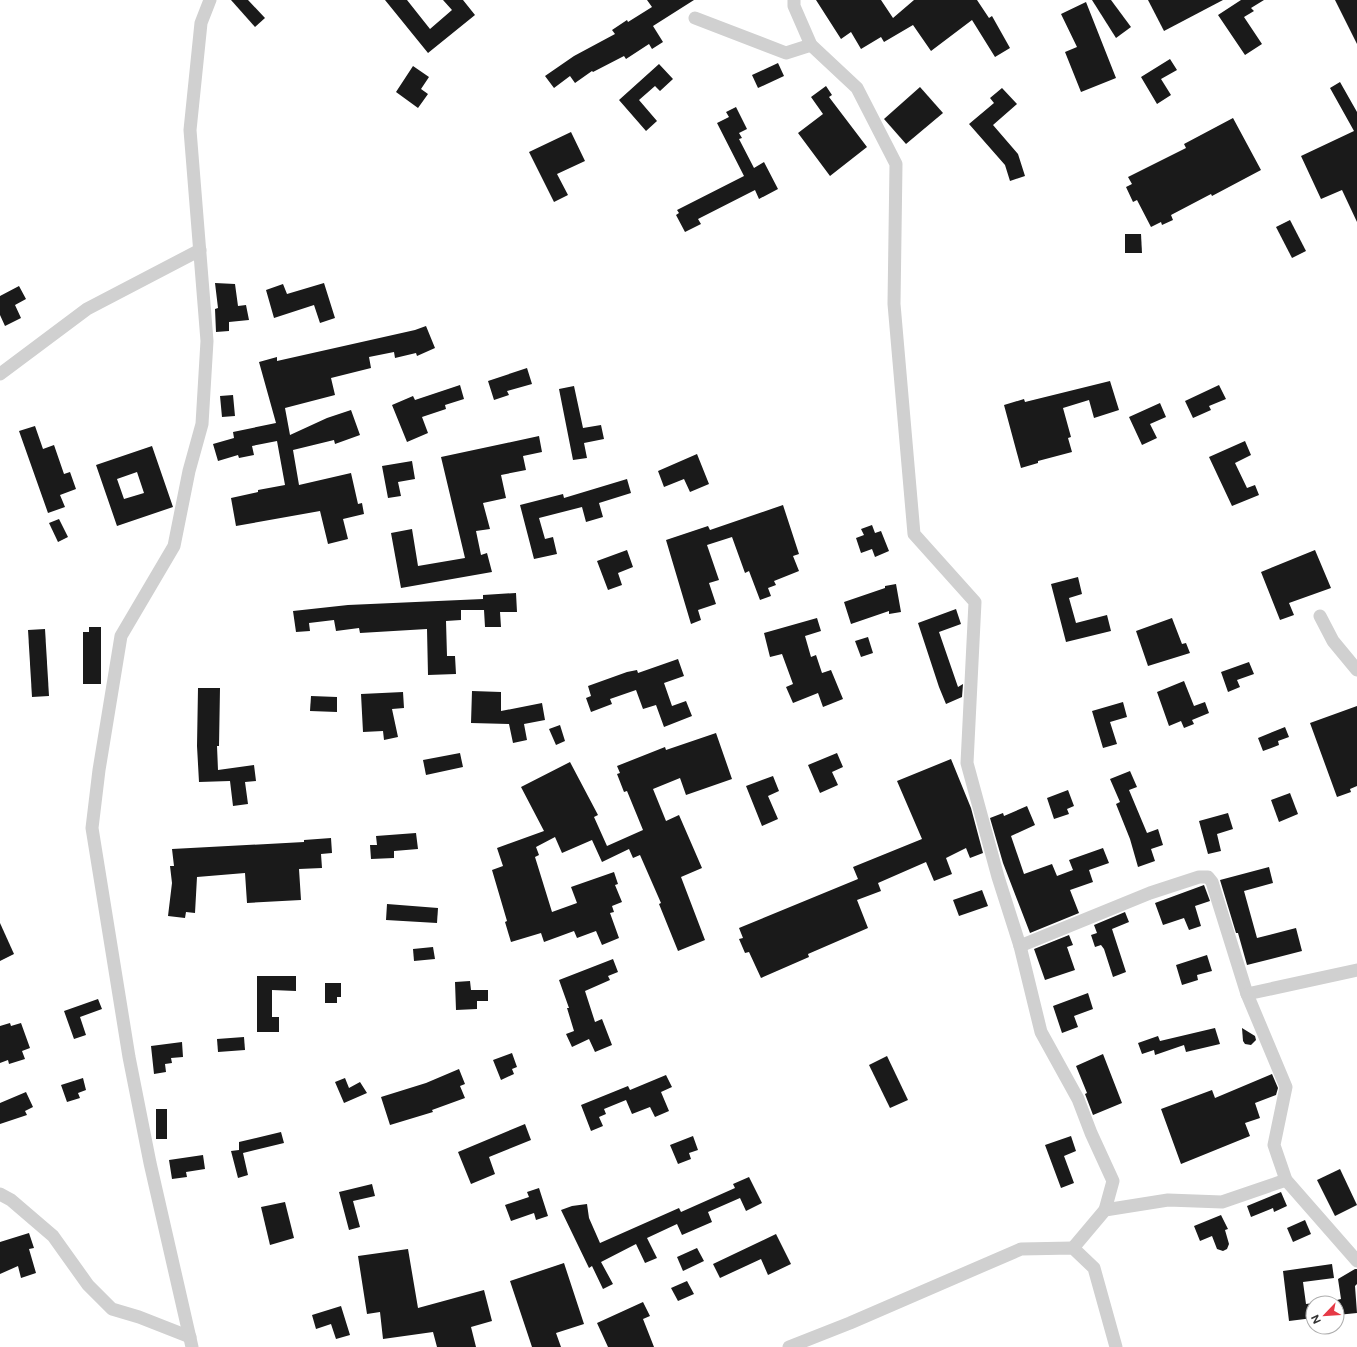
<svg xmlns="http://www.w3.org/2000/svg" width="1357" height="1347" viewBox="0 0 1357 1347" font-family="Figtree,sans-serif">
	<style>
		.building { fill: #1a1a1a; fill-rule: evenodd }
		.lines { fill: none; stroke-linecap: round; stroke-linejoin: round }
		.street { stroke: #d0d0d0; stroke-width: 13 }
	</style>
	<rect width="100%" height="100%" fill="#fff"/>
	<g class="building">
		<polygon points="231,0 248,0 265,18 255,27"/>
		<polygon points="385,0 407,0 430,29 452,10 443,0 463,0 475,15 428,53"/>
		<polygon points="647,0 694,0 653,26 663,42 652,49 649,44 626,59 624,56 593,72 592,71 575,83 570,76 554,88 545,76 574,56 615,34 612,30 627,20 628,22 652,7"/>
		<polygon points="816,0 881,0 893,18 914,0 977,0 989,18 992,16 1010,48 995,57 972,20 931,51 913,25 884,42 881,37 861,49 851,32 841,39"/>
		<polygon points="1092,0 1111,0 1131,27 1116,38"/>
		<polygon points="1148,0 1223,0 1164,31"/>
		<polygon points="1241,0 1264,0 1251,8 1254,11 1244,17 1262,44 1245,55 1218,15"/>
		<polygon points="1335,0 1357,0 1357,44"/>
		<polygon points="1086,2 1116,78 1081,92 1065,52 1077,47 1061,14"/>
		<polygon points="1170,59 1177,70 1161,79 1171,95 1157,104 1141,77"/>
		<polygon points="778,63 784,76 758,88 752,75"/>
		<polygon points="659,64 673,79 660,91 655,86 639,100 657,121 646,131 619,100"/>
		<polygon points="413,66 429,77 421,89 428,94 418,108 396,92"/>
		<polygon points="1340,82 1357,112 1357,222 1342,190 1321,199 1301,156 1354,131 1330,88"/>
		<polygon points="826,86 832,95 829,97 867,147 830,176 798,133 823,114 811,97"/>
		<polygon points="920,87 943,113 906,144 884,119"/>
		<polygon points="1002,88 1017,104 993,125 1018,154 1025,176 1010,181 1005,165 969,124 994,103 990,98"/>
		<polygon points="736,107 747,129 739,133 742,138 739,139 754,168 764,162 778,189 759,199 755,190 698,219 701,224 685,232 676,215 679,213 677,210 744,176 717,123 729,117 726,112"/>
		<polygon points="1233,118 1261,170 1212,196 1211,194 1171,215 1173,220 1162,225 1161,222 1151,227 1137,200 1133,202 1126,187 1132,184 1128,177 1186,148 1184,144"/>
		<polygon points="571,132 585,161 557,174 568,195 554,202 529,152"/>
		<polygon points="1290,220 1306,251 1292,258 1276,227"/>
		<polygon points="1125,234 1141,234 1142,253 1125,253"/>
		<polygon points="215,283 235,284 238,306 246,305 249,320 229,322 229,331 216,332 215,309 218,308"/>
		<polygon points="324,283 335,318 320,323 314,305 274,318 266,290 283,284 287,294"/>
		<polygon points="19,286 26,299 15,305 21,318 5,326 0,315 0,296"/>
		<polygon points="426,326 435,348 417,356 416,353 395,358 394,352 369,357 371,368 331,378 335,395 285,408 290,435 327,418 351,410 360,435 335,444 334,440 293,450 299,485 351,473 358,504 362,503 364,514 343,519 348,539 328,544 320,511 236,526 231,498 258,492 258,490 285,485 277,441 252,446 254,455 239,458 238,455 218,461 213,444 234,438 233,432 276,423 259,362 277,357 277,361 415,330"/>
		<polygon points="527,368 532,384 507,391 509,395 494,400 488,381"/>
		<polygon points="1110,381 1119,410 1094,418 1089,400 1063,408 1071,437 1068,438 1072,452 1038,461 1038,463 1021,468 1004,405 1024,399 1025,402"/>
		<polygon points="460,385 464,399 445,405 446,409 422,417 428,433 407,442 392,405 413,396 415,400"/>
		<polygon points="1219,385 1226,399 1209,406 1211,410 1193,418 1185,401"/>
		<polygon points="574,386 583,428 601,425 604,439 584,443 587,458 573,460 559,389"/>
		<polygon points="233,395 235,416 222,417 220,396"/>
		<polygon points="1160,403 1166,417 1150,424 1157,438 1142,445 1129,417"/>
		<polygon points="35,426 43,449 54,445 64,474 70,472 76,489 60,495 65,507 48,513 19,431"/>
		<polygon points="539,436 542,452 523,456 526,470 501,475 506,498 483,503 490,529 476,531 481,555 487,553 492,572 401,588 391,533 412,529 418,566 465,558 441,457"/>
		<polygon points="1245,441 1251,455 1235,463 1247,488 1255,485 1259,495 1232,506 1209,457"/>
		<path d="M152,446L173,507L117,526L96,465ZM137,472L144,493L124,499L117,479Z"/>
		<polygon points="697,454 709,484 690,492 684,479 664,487 658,471"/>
		<polygon points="412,461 415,479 398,482 401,496 388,498 382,466"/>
		<polygon points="627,479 631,493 599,503 603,517 586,522 582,507 539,518 545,539 553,537 557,554 534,559 520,505 563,494 564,498"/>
		<polygon points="783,505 799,554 793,556 799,571 774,581 776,585 768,588 771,596 760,600 749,571 745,573 732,537 707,545 719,580 709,583 716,604 698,610 701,620 691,624 666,540 708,526 710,530"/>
		<polygon points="59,519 68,537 58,542 49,523"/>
		<polygon points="872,525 875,533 881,531 889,551 875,557 872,549 861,553 856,538 864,535 861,529"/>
		<polygon points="627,550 633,567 618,573 622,585 608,590 597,561"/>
		<polygon points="1315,550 1331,588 1289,603 1294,615 1280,620 1261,572"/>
		<polygon points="1078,577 1082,594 1069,598 1076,623 1107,615 1111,631 1066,642 1051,584"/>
		<polygon points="896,584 901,612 889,614 889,611 851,624 844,602 885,588 885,586"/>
		<polygon points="516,593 517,612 500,612 501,627 485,627 484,610 461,610 461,620 446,621 447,656 455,656 456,674 428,675 427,629 360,633 359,628 336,631 334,620 309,623 310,631 296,632 293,611 348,605 483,599 483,595"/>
		<polygon points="956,609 961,624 939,632 958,687 963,684 962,697 946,704 939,687 918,623"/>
		<polygon points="817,618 821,631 805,636 811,657 816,655 822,673 831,670 843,699 823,707 818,693 793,703 786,687 793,684 782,654 770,657 764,633"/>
		<polygon points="1172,618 1182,644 1186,643 1190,653 1148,666 1136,631"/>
		<polygon points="89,627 101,627 101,684 83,684 83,632 89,632"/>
		<polygon points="45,629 49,696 32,697 28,630"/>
		<polygon points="868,637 873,653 861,657 855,641"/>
		<polygon points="678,659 684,676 664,683 672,706 686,701 692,716 664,727 656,705 643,709 636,690 610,699 612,704 591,712 586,698 591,696 588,686 627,672 637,670 638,673"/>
		<polygon points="1249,662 1254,674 1237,680 1240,687 1228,692 1221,672"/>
		<polygon points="1184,681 1194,706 1205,702 1209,713 1192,720 1194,724 1184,728 1181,721 1169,726 1157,692"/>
		<polygon points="198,688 220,688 219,746 217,746 218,770 254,765 256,781 245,782 248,804 233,806 230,781 199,782 197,746"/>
		<polygon points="472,691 501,692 501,711 542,703 545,720 524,724 527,740 513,743 509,724 471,723"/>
		<polygon points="403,692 404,708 392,709 398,737 384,740 383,731 363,732 361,694"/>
		<polygon points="311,696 337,697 337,712 310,711"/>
		<polygon points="1123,702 1127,717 1110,722 1117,744 1103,748 1092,711"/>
		<polygon points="1357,706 1357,786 1350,789 1351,792 1337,797 1310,723"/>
		<polygon points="560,725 565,741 556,745 549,729"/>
		<polygon points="1285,727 1289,737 1278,741 1279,745 1263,751 1258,738"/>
		<polygon points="716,733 732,779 686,795 680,778 653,789 666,821 679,815 702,868 681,877 705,940 678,951 659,904 661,903 640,855 633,858 629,849 602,862 592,840 562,853 555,837 536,847 539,855 535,857 552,912 577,903 571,887 614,872 618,884 615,885 622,902 612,906 614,912 610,913 619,938 602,945 596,931 577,938 574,931 544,942 541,933 511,942 505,922 507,921 492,870 503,866 497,848 544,831 521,787 570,762 598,815 594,817 607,846 643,830 627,791 624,792 617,774 620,773 617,766 665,747 666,750"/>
		<polygon points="460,753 463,767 426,775 423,760"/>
		<polygon points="837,753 843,767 832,772 838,785 820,793 808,765"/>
		<polygon points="951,759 971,808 983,853 970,858 966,848 946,858 952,874 934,881 926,862 878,883 881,891 857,900 868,928 808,954 809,957 761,978 749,952 745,953 739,939 743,938 739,928 858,879 853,867 922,839 897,781"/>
		<polygon points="1130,771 1137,787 1129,790 1147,833 1158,829 1163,845 1151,849 1155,861 1138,867 1130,839 1116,804 1120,802 1110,779"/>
		<polygon points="773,776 779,791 768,796 778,819 762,826 746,786"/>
		<polygon points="1068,790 1074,806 1067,809 1069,814 1054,819 1047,798"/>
		<polygon points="1290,793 1298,814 1279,822 1271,800"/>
		<polygon points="1027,806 1035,825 1011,836 1024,874 1052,864 1057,876 1073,870 1069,860 1103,848 1109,863 1089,870 1093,882 1070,890 1079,913 1030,933 1003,863 990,818 1003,813 1004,816"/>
		<polygon points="1228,813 1233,829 1217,834 1221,851 1208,854 1199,821"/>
		<polygon points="416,833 418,849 394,851 394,858 371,859 370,845 377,845 376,836"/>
		<polygon points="331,838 332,853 321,854 322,868 299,869 301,900 247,903 245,873 197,877 195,913 186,912 185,918 168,916 172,883 170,866 174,866 172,849 304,842 304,840"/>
		<polygon points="1269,867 1273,883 1244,891 1257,938 1296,928 1302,951 1247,965 1238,933 1236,933 1220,880"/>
		<polygon points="1204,885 1210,901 1195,906 1201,926 1189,930 1184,918 1163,925 1155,903"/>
		<polygon points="982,890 988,906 959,916 953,900"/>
		<polygon points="387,904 438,908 437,923 386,920"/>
		<polygon points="1125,912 1129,922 1112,929 1126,972 1113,977 1104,949 1101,945 1095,947 1091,935 1097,933 1094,925"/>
		<polygon points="0,923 14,954 0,961"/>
		<polygon points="1069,935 1073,945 1067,947 1075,970 1045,980 1034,949"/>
		<polygon points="433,947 435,959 414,961 413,949"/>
		<polygon points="1207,955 1212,971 1197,975 1198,980 1182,985 1176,965"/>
		<polygon points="613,959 618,972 608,976 610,980 585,991 595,1022 602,1019 612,1045 595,1052 589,1039 572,1047 566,1034 574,1031 567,1008 569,1008 559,980"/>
		<polygon points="257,976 296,976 296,991 272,990 272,1017 279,1017 279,1032 257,1032"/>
		<polygon points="470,981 471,990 488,990 488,1001 477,1001 477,1009 456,1010 455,982"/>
		<polygon points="325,983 341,983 341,997 337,997 337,1003 325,1003"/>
		<polygon points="1088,993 1093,1009 1074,1016 1078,1027 1062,1033 1053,1006"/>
		<polygon points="98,999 102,1009 80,1017 86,1035 74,1039 64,1011"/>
		<polygon points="10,1023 11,1026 21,1023 30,1048 22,1051 25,1059 9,1064 8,1060 0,1063 0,1026"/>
		<polygon points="1215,1028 1220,1044 1186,1052 1184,1045 1155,1055 1154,1050 1142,1054 1138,1043 1158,1036 1160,1041"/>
		<polygon points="1242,1028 1255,1036 1256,1040 1251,1045 1245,1044 1243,1041"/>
		<polygon points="244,1037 245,1050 218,1052 217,1039"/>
		<polygon points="182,1042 183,1057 171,1058 172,1063 165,1064 166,1072 154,1074 151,1046"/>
		<polygon points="512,1053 517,1067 512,1069 514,1074 501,1080 493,1060"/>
		<polygon points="1103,1054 1122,1103 1093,1115 1085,1094 1087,1093 1076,1066"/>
		<polygon points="887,1056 908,1100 890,1108 869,1065"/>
		<polygon points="459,1069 465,1084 460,1086 465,1098 432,1110 433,1112 390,1125 381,1097 426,1083"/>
		<polygon points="1272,1074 1278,1088 1276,1095 1255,1103 1260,1118 1245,1123 1250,1136 1181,1164 1161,1109 1212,1090 1215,1098"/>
		<polygon points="666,1075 672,1087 661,1092 669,1111 655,1117 650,1107 632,1114 626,1100 604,1109 606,1114 599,1117 603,1126 591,1131 581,1105 628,1086 630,1090"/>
		<polygon points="83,1078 86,1090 78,1093 80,1098 67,1102 61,1085"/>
		<polygon points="345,1078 349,1088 360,1082 367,1093 344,1103 335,1082"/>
		<polygon points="26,1092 33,1107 25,1111 27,1115 0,1124 0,1103"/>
		<rect x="156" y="1109" width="11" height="30"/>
		<polygon points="525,1124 531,1140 489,1157 495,1174 471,1184 458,1152"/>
		<polygon points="281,1132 284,1143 243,1153 248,1175 238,1178 231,1151 239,1150 239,1142"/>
		<polygon points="693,1136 698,1150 689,1153 691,1159 678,1164 670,1145"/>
		<polygon points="1071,1136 1076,1151 1064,1156 1074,1183 1061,1188 1045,1145"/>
		<polygon points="203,1155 205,1169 186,1172 187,1177 172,1179 169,1160"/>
		<polygon points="1340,1169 1357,1205 1335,1216 1317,1180"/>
		<polygon points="749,1177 762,1203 746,1211 740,1198 708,1212 712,1222 682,1235 677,1224 647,1238 657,1258 645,1263 636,1244 601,1262 613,1284 603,1289 592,1266 589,1268 561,1210 572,1206 587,1204 589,1218 600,1243 679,1208 681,1212 735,1188 733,1184"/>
		<polygon points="372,1184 375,1196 353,1201 360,1227 349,1230 339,1192"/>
		<polygon points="539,1188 548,1216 536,1220 534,1213 511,1221 505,1205 529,1197 527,1192"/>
		<polygon points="1281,1192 1287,1206 1274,1212 1273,1208 1251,1217 1247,1206"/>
		<polygon points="285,1202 294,1238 270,1245 261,1207"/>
		<polygon points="1221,1215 1228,1229 1225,1230 1229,1244 1227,1249 1223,1251 1217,1249 1212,1236 1200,1241 1194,1226"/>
		<polygon points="1305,1220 1311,1234 1293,1242 1287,1228"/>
		<polygon points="29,1233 34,1248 29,1249 36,1273 21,1278 18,1266 0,1274 0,1242"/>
		<polygon points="776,1234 791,1264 768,1275 761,1259 720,1278 713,1264"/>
		<polygon points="697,1248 704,1261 683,1271 677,1257"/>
		<polygon points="408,1249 418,1308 484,1290 492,1321 471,1327 476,1347 437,1347 433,1332 383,1339 380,1312 367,1314 358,1256"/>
		<polygon points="564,1263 584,1324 556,1333 561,1347 532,1347 510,1281"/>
		<polygon points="1332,1264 1334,1278 1303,1282 1306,1304 1313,1303 1313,1318 1289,1321 1283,1271"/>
		<polygon points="1355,1269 1357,1269 1357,1284 1355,1286 1357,1313 1337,1315 1337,1300 1341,1299 1338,1279"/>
		<polygon points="687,1281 694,1294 678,1301 671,1288"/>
		<polygon points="643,1302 650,1316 643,1319 654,1347 608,1347 597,1323"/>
		<polygon points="341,1306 350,1335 336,1339 331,1324 316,1329 312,1315"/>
	</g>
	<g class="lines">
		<g class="street">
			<polyline points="794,0 794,6 811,45 857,88 896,164 894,304 914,534 975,602 967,763 998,877 1020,946 1041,1032 1078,1099 1091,1133 1113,1181 1105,1210"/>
			<polyline points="695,18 786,53 811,45"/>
			<polyline points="0,374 87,309 200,250"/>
			<polyline points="1320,616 1333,641 1357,670"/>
			<polyline points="1020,946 1150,893 1199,877 1208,877 1212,882 1247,994 1286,1087 1274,1145 1286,1180 1357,1261"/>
			<polyline points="1247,994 1357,970"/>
			<polyline points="0,1194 11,1200 53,1236 88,1285 112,1309 139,1317 190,1337"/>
			<polyline points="1073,1248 1105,1210 1168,1200 1222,1202 1286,1180"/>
			<polyline points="192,1347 150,1163 129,1057 92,828 99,770 121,636 174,546 189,471 202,424 207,341 190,130 201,23 210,0"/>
			<polyline points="789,1347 850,1323 1021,1249 1073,1248 1094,1268 1116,1347"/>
		</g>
	</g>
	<g transform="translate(1325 1315) rotate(245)"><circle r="19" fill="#ffffff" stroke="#adadad"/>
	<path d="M0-3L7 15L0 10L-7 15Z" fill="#e63946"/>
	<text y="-6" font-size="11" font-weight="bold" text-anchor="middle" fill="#333333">N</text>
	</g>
</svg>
